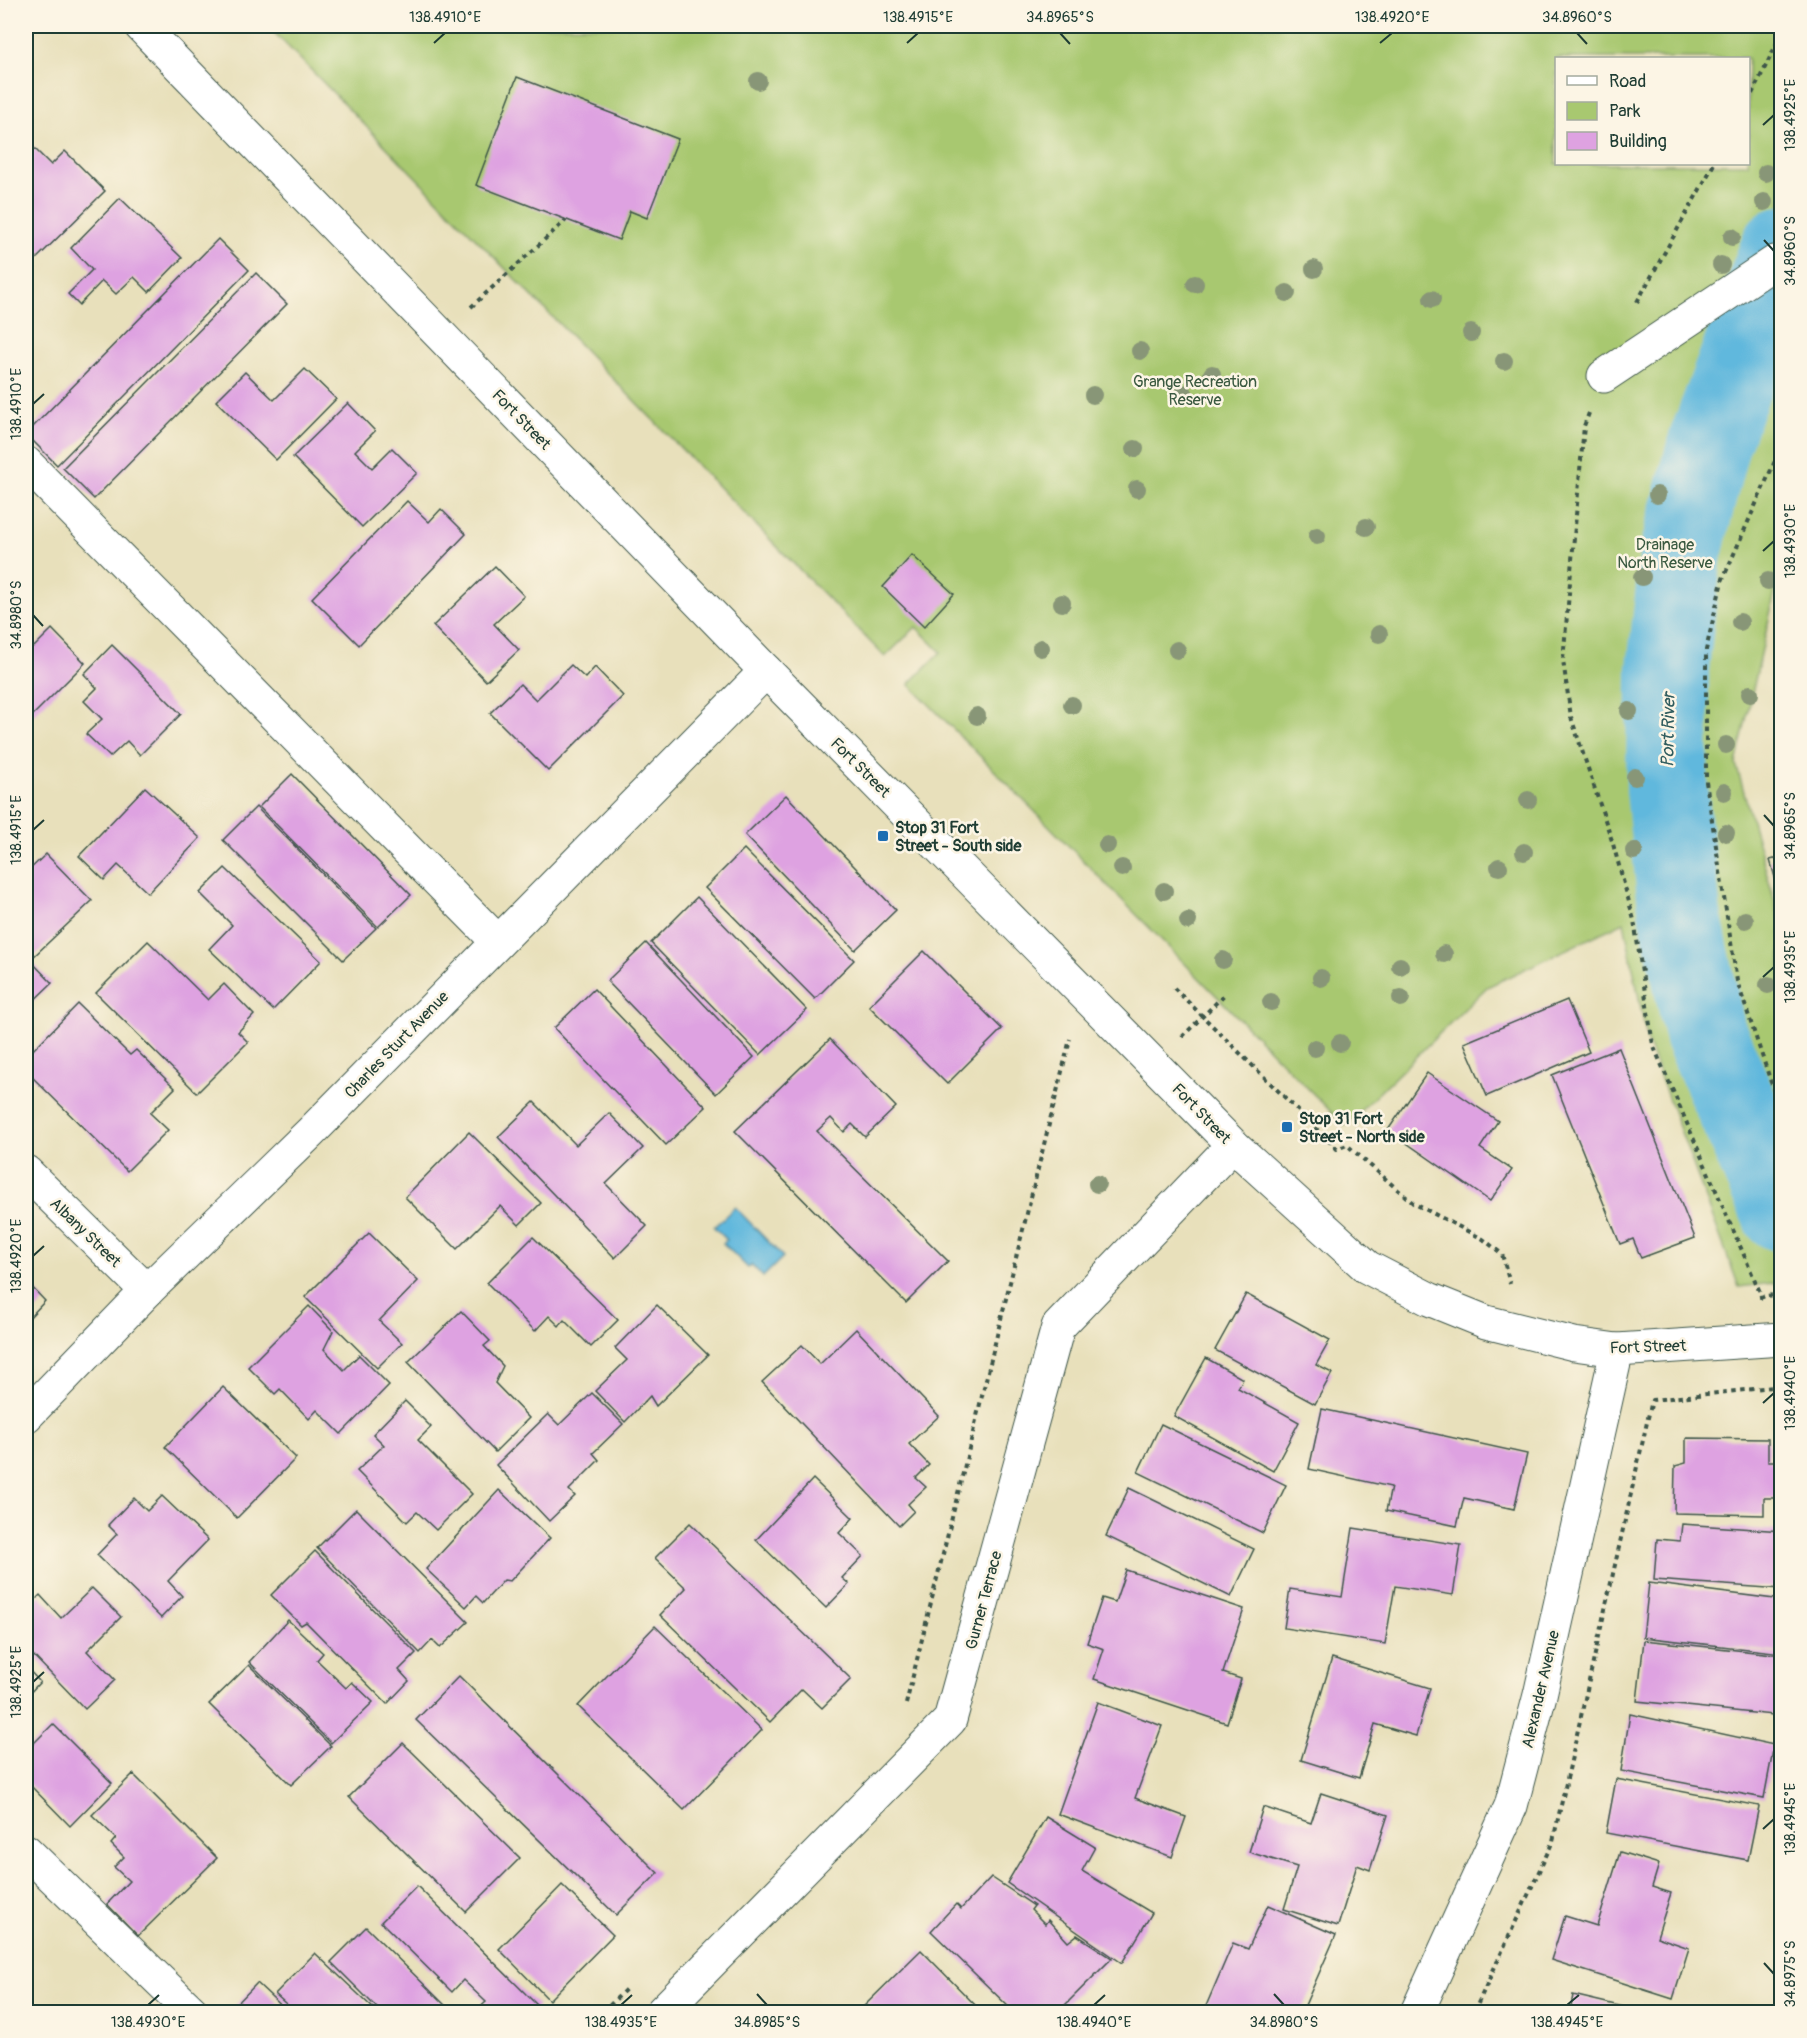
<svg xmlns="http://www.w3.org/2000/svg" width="1807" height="2038" viewBox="0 0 1807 2038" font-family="Pangolin,sans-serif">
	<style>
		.green { fill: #a8c870; stroke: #648252; stroke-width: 1.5; fill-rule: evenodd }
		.water { fill: #60b8dd; stroke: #407a88; stroke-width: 1.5 }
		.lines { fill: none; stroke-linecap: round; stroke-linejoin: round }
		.river { stroke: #60b8dd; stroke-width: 82 }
		.building { fill: #dea2e1 }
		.minor-casing { stroke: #3d5548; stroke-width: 35 }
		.path { stroke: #3d5548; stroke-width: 4; stroke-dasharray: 4.5 4.5; stroke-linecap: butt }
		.minor { stroke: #fff; stroke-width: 33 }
		.tree { fill: #889677 }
		.ticks { fill: none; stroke: #1f3d34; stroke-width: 2 }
		.poi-dot { fill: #1f6fb2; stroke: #fcf5e5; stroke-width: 2 }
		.labels { text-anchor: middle; stroke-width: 5; stroke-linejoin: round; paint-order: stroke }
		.park-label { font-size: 16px; fill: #3a5940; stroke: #fcf5e5 }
		.street-label { font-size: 16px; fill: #1f3d34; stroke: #fcf5e5 }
		.poi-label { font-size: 16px; font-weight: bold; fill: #1f3d34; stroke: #fcf5e5; text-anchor: start }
		.water-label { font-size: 18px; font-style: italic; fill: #2f5c5e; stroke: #fcf5e5 }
		.neatline { fill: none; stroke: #1f3d34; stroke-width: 2 }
		.ticks-label { font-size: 15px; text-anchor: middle; fill: #1f3d34 }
	</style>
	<rect width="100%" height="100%" fill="#fcf5e5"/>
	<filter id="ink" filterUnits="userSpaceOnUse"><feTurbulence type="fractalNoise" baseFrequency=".0167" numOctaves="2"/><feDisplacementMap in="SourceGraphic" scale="12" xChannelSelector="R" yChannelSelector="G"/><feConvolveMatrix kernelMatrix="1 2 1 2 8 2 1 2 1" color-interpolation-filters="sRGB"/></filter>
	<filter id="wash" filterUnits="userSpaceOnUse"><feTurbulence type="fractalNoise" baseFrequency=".008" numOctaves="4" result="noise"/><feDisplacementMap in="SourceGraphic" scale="24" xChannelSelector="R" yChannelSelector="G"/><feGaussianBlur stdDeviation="1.35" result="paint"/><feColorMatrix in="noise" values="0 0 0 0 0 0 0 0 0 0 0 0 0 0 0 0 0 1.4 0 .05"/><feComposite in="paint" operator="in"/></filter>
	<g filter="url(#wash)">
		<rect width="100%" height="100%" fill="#e8e0bb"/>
		<path class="green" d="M268,26H1781V566L1736,764L1781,924V1282L1739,1287L1648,1044L1624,922L1487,987L1345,1126L909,684L941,652L916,627L885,657ZM1556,58H1748V164H1556Z"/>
		<polygon class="water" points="735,1207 783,1257 763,1277 752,1265 748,1268 723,1243 727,1240 714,1227"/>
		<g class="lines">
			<polyline class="river" points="1782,247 1709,443 1681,552 1668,668 1667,790 1680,916 1705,1033 1782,1211"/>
		</g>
		<g id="blocks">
			<g class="building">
				<polygon points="517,77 678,139 647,218 630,211 619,240 476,185"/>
				<polygon points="26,140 51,165 65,151 105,191 26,269"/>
				<polygon points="120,198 182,258 149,292 134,277 116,294 102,281 79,305 68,294 92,270 71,248"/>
				<polygon points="218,239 249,270 57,465 26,434"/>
				<polygon points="256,273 287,304 94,499 63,468"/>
				<polygon points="305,369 336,399 276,460 216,401 245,372 274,400"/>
				<polygon points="348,403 375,431 355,451 372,468 392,448 417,473 362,527 293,457"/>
				<polygon points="407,501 429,522 441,509 466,534 359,645 312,598"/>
				<polygon points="912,555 954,594 924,627 883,587"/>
				<polygon points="495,566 524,596 494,624 519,650 486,681 433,626"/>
				<polygon points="52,629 85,663 26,722 26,638 34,647"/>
				<polygon points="112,645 181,714 140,755 127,741 110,757 86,734 102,719 84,701 97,688 84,674"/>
				<polygon points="571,665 585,678 595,667 623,696 548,771 490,713 520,684 536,700"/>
				<polygon points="292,774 411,895 378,927 259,807"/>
				<polygon points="145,787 200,838 148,893 118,865 104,880 79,856"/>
				<polygon points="786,795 896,910 855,950 745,835"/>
				<polygon points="256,807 376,928 343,960 223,840"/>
				<polygon points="744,849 854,960 815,999 705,888"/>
				<polygon points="46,854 92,901 30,960 52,983 26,1008 26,873"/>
				<polygon points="1782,857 1782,898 1781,898 1770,860"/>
				<polygon points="225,868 321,961 273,1010 209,949 232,925 200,893"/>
				<polygon points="697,897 807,1010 760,1055 651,943"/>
				<polygon points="148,941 208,1000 224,984 254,1015 238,1032 248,1042 197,1093 96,993"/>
				<polygon points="646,943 754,1057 716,1094 607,981"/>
				<polygon points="924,951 1002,1029 947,1084 869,1006"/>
				<polygon points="594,989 706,1107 666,1145 554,1028"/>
				<polygon points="1567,1000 1589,1052 1487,1096 1464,1043"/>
				<polygon points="78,1004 130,1055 136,1050 175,1088 150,1113 168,1130 127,1171 26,1071 26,1057"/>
				<polygon points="830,1039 896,1107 865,1137 852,1124 844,1132 831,1118 817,1131 948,1261 906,1303 735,1131"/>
				<polygon points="1619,1048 1695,1238 1641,1258 1633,1239 1620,1244 1552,1075"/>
				<polygon points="1427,1073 1498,1121 1480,1148 1512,1170 1490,1201 1388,1130"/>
				<polygon points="534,1102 576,1145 609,1113 643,1148 606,1184 647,1226 615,1258 498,1137"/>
				<polygon points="469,1132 541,1203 519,1225 500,1206 457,1249 405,1197"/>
				<polygon points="369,1233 418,1281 379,1321 402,1343 377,1368 305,1297"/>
				<polygon points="533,1237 618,1320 591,1347 564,1320 559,1326 549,1316 535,1331 487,1283"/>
				<polygon points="26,1281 45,1301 26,1321"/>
				<polygon points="1246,1294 1330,1340 1316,1365 1332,1373 1315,1404 1215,1350"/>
				<polygon points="657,1305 708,1355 656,1406 650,1396 625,1422 595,1391 627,1360 615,1348"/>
				<polygon points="309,1306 333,1331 324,1349 344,1370 359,1355 389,1385 341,1434 317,1410 309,1419 280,1389 275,1394 248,1367"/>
				<polygon points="461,1311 490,1341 484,1346 503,1366 495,1383 529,1418 495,1452 408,1362"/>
				<polygon points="856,1329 939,1416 909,1444 929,1465 916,1478 926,1487 908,1504 914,1511 899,1526 762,1382 802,1345 820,1364"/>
				<polygon points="1206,1358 1243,1379 1238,1388 1299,1422 1273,1471 1174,1416"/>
				<polygon points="223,1387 296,1458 237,1518 165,1447"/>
				<polygon points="592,1393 623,1424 593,1453 599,1460 569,1490 575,1496 549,1521 496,1465 548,1414 559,1425"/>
				<polygon points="405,1401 431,1427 418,1440 472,1494 436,1530 417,1512 407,1522 357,1471 384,1445 373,1434"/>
				<polygon points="1322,1409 1527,1454 1514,1509 1464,1498 1457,1526 1386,1511 1391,1487 1309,1469"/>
				<polygon points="1161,1424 1286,1485 1263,1533 1138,1472"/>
				<polygon points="1686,1438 1768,1439 1768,1461 1782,1461 1782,1498 1764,1498 1764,1515 1674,1513 1675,1466 1686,1463"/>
				<polygon points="813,1479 853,1518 839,1533 863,1556 842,1578 849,1584 826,1608 756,1540"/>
				<polygon points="1129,1488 1254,1549 1231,1597 1106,1536"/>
				<polygon points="499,1490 550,1538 510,1581 504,1580 483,1603 476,1596 466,1607 426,1569"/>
				<polygon points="162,1496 208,1540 168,1581 182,1596 161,1618 97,1555 117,1534 108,1525 134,1498 147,1511"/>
				<polygon points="356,1509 468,1622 440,1648 432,1640 420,1653 317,1548"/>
				<polygon points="690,1523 851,1679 822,1708 802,1689 770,1722 660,1615 686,1588 655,1558"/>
				<polygon points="1682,1524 1782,1531 1782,1589 1654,1580 1657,1539 1680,1541"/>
				<polygon points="1353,1528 1461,1545 1453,1595 1395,1586 1385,1644 1284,1628 1290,1589 1342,1597"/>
				<polygon points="315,1551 416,1653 399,1670 409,1681 387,1704 306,1622 301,1625 271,1595"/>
				<polygon points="1126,1570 1244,1609 1223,1673 1241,1679 1227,1723 1094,1679 1104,1649 1087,1643 1102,1598 1115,1602"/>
				<polygon points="1649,1583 1782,1600 1782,1653 1643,1637"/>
				<polygon points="92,1588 121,1617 87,1651 115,1680 85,1709 26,1648 26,1609 40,1595 61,1618"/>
				<polygon points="288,1620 323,1653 317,1660 346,1688 352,1682 373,1702 331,1743 249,1662"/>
				<polygon points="655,1626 762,1730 684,1810 578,1706"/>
				<polygon points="1644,1640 1782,1655 1782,1716 1637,1701"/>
				<polygon points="1332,1658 1430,1688 1416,1736 1375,1724 1359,1778 1301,1760"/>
				<polygon points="249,1665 331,1746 291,1785 209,1704"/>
				<polygon points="26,1667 40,1682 26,1697"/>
				<polygon points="459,1676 658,1873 616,1915 416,1720"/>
				<polygon points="1098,1702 1162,1726 1135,1798 1186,1817 1172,1857 1058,1814"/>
				<polygon points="1630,1714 1774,1745 1764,1798 1621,1771"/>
				<polygon points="53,1724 112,1783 70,1826 26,1781 26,1751"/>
				<polygon points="403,1743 520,1858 466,1912 349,1797"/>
				<polygon points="133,1774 217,1858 138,1936 107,1904 129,1881 114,1867 124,1857 111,1844 116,1838 92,1815"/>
				<polygon points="1616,1779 1759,1806 1748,1860 1606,1833"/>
				<polygon points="1321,1793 1388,1815 1370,1870 1357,1865 1338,1926 1284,1909 1297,1867 1249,1852 1263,1807 1311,1823"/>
				<polygon points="1046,1817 1095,1847 1082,1871 1152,1913 1122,1963 1007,1883"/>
				<polygon points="1620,1852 1659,1864 1652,1887 1671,1893 1657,1937 1689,1948 1673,1999 1551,1960 1565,1916 1597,1926"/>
				<polygon points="991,1877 1034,1906 1031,1910 1045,1924 1048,1920 1068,1942 1077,1935 1112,1958 1058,2012 1014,2012 931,1931 956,1904 961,1909"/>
				<polygon points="562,1885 613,1935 549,2000 499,1949"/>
				<polygon points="417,1886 538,2006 532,2012 475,2012 486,2002 463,1980 452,1992 381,1922"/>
				<polygon points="1268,1905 1336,1935 1302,2012 1220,2012 1206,2006 1233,1943 1248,1949"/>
				<polygon points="366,1927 452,2012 381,2012 331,1962"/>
				<polygon points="921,1950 982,2012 858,2012"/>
				<polygon points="315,1953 377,2012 295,2012 275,1994"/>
				<polygon points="257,1983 288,2012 229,2012"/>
				<polygon points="1573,1995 1645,2012 1570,2012"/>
			</g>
		</g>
	</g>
	<g filter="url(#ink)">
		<use href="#blocks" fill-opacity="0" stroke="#3d5548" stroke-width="1.5"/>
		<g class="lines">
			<g class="minor-casing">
				<g id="minor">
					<polyline points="141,26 766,671 1233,1145 1367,1267 1429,1299 1486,1322 1574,1344 1617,1350 1782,1339"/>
					<polyline points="1604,376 1775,262"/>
					<polyline points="26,463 497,941"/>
					<polyline points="26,1172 147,1291"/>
					<polyline points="26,1416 147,1291 311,1132 766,671"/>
					<polyline points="26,1851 192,2012"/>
					<polyline points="662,2012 950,1720 1058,1327 1233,1145"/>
					<polyline points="1417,2012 1511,1806 1540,1695 1617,1350"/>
				</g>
			</g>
			<g class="path">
				<polyline points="1748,102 1782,33"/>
				<polyline points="1637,302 1714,164"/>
				<polyline points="471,307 566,220"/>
				<polyline points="1589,413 1584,426 1563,660 1571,717 1613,844 1634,920 1653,1045 1763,1299"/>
				<polyline points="1782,445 1722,581 1706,650 1706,782 1737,981 1782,1115"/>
				<polyline points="1174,988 1337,1149 1347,1145 1413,1203 1483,1239 1502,1254 1510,1284"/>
				<polyline points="1182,1037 1226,993"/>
				<polyline points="1759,1297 1782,1294"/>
				<polyline points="906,1704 1070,1039"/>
				<polyline points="603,2012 626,1989"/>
				<polyline points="1474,2012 1553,1841 1652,1400 1782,1386"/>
			</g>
			<use href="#minor" class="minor"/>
		</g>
		<g class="tree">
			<circle cx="758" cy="81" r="9"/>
			<circle cx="1766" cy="173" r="9"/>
			<circle cx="1764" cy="202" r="9"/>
			<circle cx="1732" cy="237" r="9"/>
			<circle cx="1721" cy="265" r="9"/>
			<circle cx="1314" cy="269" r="9"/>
			<circle cx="1195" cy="284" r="9"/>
			<circle cx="1287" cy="293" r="9"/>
			<circle cx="1432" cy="299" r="9"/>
			<circle cx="1471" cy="333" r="9"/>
			<circle cx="1140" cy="351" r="9"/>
			<circle cx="1504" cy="361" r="9"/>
			<circle cx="1212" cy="374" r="9"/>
			<circle cx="1184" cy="393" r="9"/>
			<circle cx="1093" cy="395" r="9"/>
			<circle cx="1135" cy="449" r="9"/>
			<circle cx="1137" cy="489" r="9"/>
			<circle cx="1657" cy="495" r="9"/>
			<circle cx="1366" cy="527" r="9"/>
			<circle cx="1317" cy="536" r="9"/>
			<circle cx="1642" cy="577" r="9"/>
			<circle cx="1768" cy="581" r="9"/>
			<circle cx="1062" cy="603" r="9"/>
			<circle cx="1740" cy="622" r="9"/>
			<circle cx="1379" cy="634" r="9"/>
			<circle cx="1041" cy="648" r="9"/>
			<circle cx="1177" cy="650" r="9"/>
			<circle cx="1750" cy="694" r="9"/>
			<circle cx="1072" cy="705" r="9"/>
			<circle cx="1629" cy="711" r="9"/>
			<circle cx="977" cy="716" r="9"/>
			<circle cx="1726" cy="745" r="9"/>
			<circle cx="1635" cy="777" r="9"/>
			<circle cx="1724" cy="792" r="9"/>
			<circle cx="1528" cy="800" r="9"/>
			<circle cx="1726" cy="833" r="9"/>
			<circle cx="1107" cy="845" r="9"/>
			<circle cx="1634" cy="851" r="9"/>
			<circle cx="1524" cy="852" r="9"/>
			<circle cx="1499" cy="867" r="9"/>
			<circle cx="1122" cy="868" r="9"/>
			<circle cx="1164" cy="891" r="9"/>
			<circle cx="1745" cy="920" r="9"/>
			<circle cx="1188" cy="921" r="9"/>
			<circle cx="1444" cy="954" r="9"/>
			<circle cx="1223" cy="960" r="9"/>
			<circle cx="1400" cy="966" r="9"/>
			<circle cx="1321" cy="978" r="9"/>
			<circle cx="1768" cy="985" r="9"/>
			<circle cx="1401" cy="998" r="9"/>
			<circle cx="1271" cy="1002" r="9"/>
			<circle cx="1340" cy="1043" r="9"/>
			<circle cx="1315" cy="1048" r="9"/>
			<circle cx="1097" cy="1184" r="9"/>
		</g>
	</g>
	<path class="ticks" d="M1060,33L1070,44M1577,33L1587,44M434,43L445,33M907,43L918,33M1380,43L1392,33M1763,125L1774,115M1764,240L1774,251M33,404L44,394M1763,551L1774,541M33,615L43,626M1764,815L1774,826M33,830L44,820M1763,977L1774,967M33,1256L44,1246M1763,1403L1774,1393M33,1682L44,1672M1763,1829L1774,1819M1764,1963L1774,1974M757,1994L767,2005M1274,1994L1284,2005M148,2005L159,1995M621,2005L632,1995M1094,2005L1105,1995M1567,2005L1579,1995"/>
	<g class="poi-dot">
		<rect x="877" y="830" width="12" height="12" rx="3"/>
		<rect x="1281" y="1121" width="12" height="12" rx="3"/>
	</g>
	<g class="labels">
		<g class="park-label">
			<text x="1195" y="387">Grange Recreation<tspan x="1195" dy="18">Reserve</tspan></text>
			<text x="1665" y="550">Drainage<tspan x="1665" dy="18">North Reserve</tspan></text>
		</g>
		<g class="street-label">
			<text transform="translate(522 419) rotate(46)" y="6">Fort Street</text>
			<text transform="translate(861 767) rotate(45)" y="6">Fort Street</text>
			<text transform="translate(396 1044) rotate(-46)" y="6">Charles Sturt Avenue</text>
			<text transform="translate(1202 1113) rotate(46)" y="6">Fort Street</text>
			<text transform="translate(86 1232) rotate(44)" y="6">Albany Street</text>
			<text transform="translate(1648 1346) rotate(-2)" y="6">Fort Street</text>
			<text transform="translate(983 1600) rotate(-75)" y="6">Gurner Terrace</text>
			<text transform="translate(1540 1689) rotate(-77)" y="6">Alexander Avenue</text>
		</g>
		<g class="poi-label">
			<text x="895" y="833">Stop 31 Fort<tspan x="895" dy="18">Street - South side</tspan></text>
			<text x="1299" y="1124">Stop 31 Fort<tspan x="1299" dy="18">Street - North side</tspan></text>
		</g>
		<g class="water-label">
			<text transform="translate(1668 730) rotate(-89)" y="6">Port River</text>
		</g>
	</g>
	<rect width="1807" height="2038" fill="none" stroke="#fcf5e5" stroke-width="66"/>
	<rect x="1555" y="57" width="195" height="108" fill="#fcf5e5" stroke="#a4ab9e" stroke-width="1.5"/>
	<rect x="1567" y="76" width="30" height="9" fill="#ffffff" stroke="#a4ab9e" stroke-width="1.5"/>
	<text x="1609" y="87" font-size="18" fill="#1f3d34">Road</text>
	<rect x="1567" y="102" width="30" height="18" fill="#a8c870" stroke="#a4ab9e" stroke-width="1.5"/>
	<text x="1609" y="117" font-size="18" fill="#1f3d34">Park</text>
	<rect x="1567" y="132" width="30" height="18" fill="#dea2e1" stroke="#a4ab9e" stroke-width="1.5"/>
	<text x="1609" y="147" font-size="18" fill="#1f3d34">Building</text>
	<rect x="33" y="33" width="1741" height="1972" class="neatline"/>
	<g class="ticks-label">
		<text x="445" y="22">138.4910°E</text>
		<text x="918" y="22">138.4915°E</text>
		<text x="1060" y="22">34.8965°S</text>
		<text x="1392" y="22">138.4920°E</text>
		<text x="1577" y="22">34.8960°S</text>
		<text transform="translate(1790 115) rotate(-90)" y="5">138.4925°E</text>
		<text transform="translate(1790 251) rotate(-90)" y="5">34.8960°S</text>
		<text transform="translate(16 404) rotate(-90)" y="5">138.4910°E</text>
		<text transform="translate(1790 541) rotate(-90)" y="5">138.4930°E</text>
		<text transform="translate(16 615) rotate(-90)" y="5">34.8980°S</text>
		<text transform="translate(1790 826) rotate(-90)" y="5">34.8965°S</text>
		<text transform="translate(16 830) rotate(-90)" y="5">138.4915°E</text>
		<text transform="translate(1790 967) rotate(-90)" y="5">138.4935°E</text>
		<text transform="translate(16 1256) rotate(-90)" y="5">138.4920°E</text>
		<text transform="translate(1790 1393) rotate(-90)" y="5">138.4940°E</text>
		<text transform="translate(16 1682) rotate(-90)" y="5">138.4925°E</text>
		<text transform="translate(1790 1819) rotate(-90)" y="5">138.4945°E</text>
		<text transform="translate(1790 1974) rotate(-90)" y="5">34.8975°S</text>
		<text x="148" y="2027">138.4930°E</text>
		<text x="621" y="2027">138.4935°E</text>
		<text x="767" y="2027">34.8985°S</text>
		<text x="1094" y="2027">138.4940°E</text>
		<text x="1284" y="2027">34.8980°S</text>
		<text x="1567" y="2027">138.4945°E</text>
	</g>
</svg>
